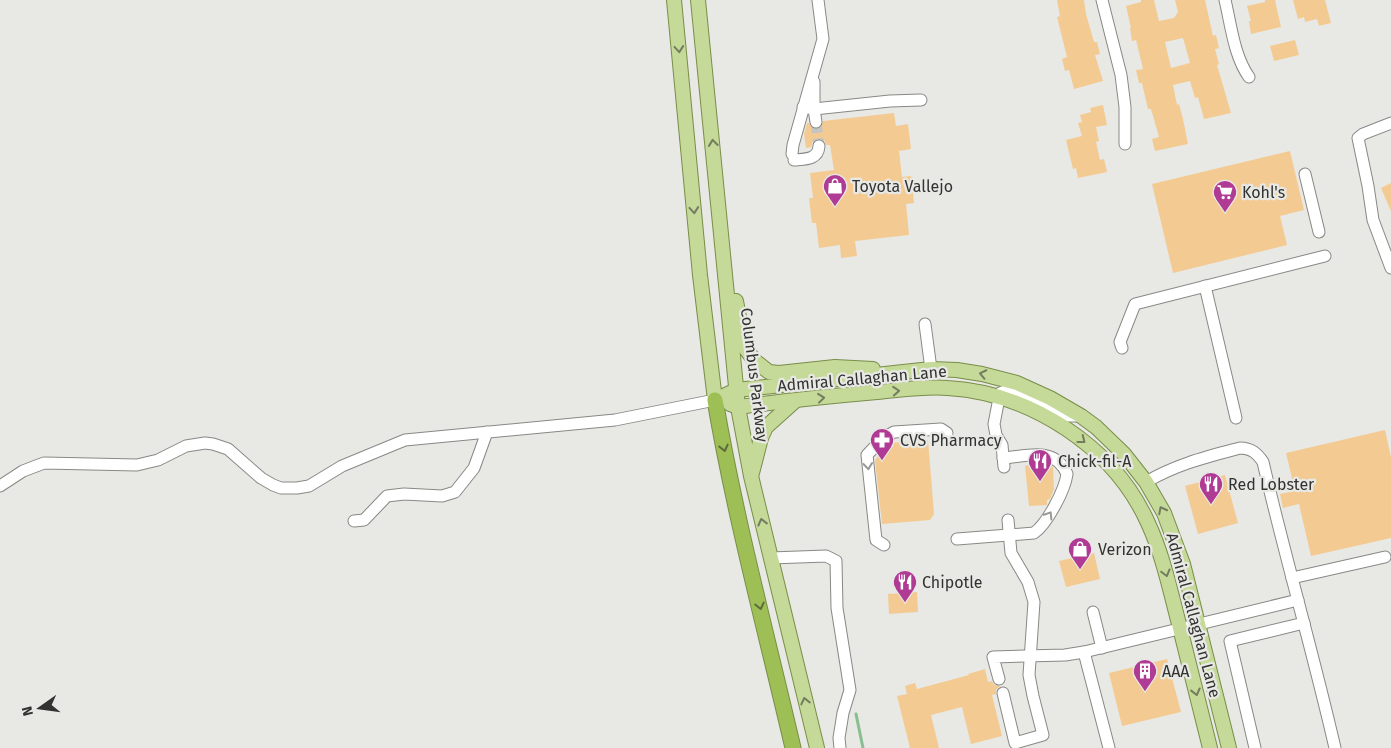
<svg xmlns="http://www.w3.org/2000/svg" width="1391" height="748" viewBox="0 0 1391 748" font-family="'Fira Sans',sans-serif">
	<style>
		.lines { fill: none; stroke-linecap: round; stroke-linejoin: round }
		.stream { stroke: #89be90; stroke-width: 3 }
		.building { fill: #f3cb92; fill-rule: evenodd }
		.minor-tunnel { stroke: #c4c4c1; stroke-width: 11; stroke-dasharray: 11 5.5; stroke-linecap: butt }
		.minor-casing { stroke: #888885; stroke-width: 13 }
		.major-casing { stroke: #788e48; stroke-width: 16 }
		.highway-casing { stroke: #788e48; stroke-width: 17 }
		.minor { stroke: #fff; stroke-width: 11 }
		.major { stroke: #c5d999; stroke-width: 14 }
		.highway { stroke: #9ebf55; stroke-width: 15 }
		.oneway { stroke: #747d5f }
		.oneway2 { stroke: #5d6a3f }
		.oneway3 { stroke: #989898 }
		.labels { text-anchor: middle; stroke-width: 4.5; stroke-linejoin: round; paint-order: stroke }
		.poi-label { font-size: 16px; fill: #323230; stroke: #e8e8e5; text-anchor: start }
		.street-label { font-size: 16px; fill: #323230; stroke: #e8e8e5 }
	</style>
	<rect width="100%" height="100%" fill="#e8e8e5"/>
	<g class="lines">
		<polyline class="stream" points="856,714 863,748"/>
	</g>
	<g class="building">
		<polygon points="1057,0 1084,0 1086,14 1094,42 1097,42 1100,54 1095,55 1103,81 1074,89 1069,70 1065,71 1062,59 1067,57 1057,17 1060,16"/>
		<path d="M1141,0H1154L1159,21L1174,18L1178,12L1175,0H1205L1213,36L1216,35L1219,48L1215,49L1219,64L1217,65L1231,113L1204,119L1198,97L1195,98L1190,81L1173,85L1177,105L1179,104L1183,119L1188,144L1155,151L1152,139L1159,137L1151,109H1148L1142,83H1139L1136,70L1143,69L1136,40L1132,41L1130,28H1131L1126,6L1141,2ZM1183,38L1190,63L1171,68L1165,42Z"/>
		<polygon points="1265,0 1275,0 1281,27 1251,34 1249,21 1251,21 1247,6 1265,2"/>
		<polygon points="1293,0 1325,0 1331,23 1319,26 1317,19 1305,22 1304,17 1298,19"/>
		<polygon points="1295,40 1299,55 1274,61 1270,46"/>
		<polygon points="1103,105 1107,125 1096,127 1099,141 1096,142 1100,160 1104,159 1107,172 1078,178 1076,168 1073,169 1066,140 1082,136 1078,123 1082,122 1080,115 1091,112 1090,108"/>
		<polygon points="894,113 896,126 908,124 911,149 899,151 902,177 911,176 914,203 906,204 909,235 855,241 857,256 841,258 840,245 819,248 816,223 812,223 809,198 813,198 810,173 834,170 830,145 826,145 824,140 817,139 813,141 811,147 806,148 804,134 807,123 809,123 813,129 817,129 821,128 823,121"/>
		<polygon points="1290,151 1304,210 1280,216 1287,245 1173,273 1152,184"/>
		<polygon points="1391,183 1391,211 1381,188"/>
		<polygon points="1385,430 1391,457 1391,538 1311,556 1299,504 1283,508 1280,494 1295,491 1286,453"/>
		<polygon points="928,440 934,514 930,520 882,524 875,460 890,443"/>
		<polygon points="1039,462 1053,467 1054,489 1050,499 1047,500 1047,505 1029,506 1025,466 1029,465 1029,463"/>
		<polygon points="1225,475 1238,523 1198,534 1185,486"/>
		<polygon points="1094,553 1100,579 1066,587 1059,561"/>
		<polygon points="917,592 918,612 889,614 888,594"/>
		<polygon points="1167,659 1181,712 1122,726 1109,673"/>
		<polygon points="985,669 988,682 992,681 994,685 1000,686 996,690 996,694 992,695 1002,736 971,744 962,707 931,715 939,748 910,748 897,696 907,694 905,686 915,683 917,689 969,675 968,674"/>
	</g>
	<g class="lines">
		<polyline class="minor-tunnel" points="816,122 819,146"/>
		<g class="minor-casing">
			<g id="minor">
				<polyline points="1102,0 1121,75 1125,107 1125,144"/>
				<path d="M1225,0C1231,25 1234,56 1249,77"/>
				<polyline points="814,82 814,109 816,122"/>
				<polyline points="803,107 814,109 890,101 921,100"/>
				<polyline points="1391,123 1363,134 1358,138 1368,186 1373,220 1391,268"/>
				<polyline points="792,154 793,145 823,39 818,0"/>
				<path d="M794,160C805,159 818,160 819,146"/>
				<polyline points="1305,174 1319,232"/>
				<polyline points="1205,286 1236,418"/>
				<polyline points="925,324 931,369"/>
				<polyline points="1122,348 1120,342 1135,304 1325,256"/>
				<polyline points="1004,467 1002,445 996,435 994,424 1000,393 1007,390 1040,403 1065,416 1081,416"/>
				<path d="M1146,482C1177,464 1206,457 1240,448C1251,448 1257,453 1263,462C1285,557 1313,652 1335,748"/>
				<polyline points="0,486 23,471 44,463 137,465 158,460 186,446 205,443 213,444 228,449 261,478 273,485 281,488 297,488 309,486 342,466 405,440 615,420 715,400"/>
				<polyline points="354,521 364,520 387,496 404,494 442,496 455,492 474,468 487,432"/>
				<path d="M957,539L1034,533C1047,524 1065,490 1067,474C1055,446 1028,456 1003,458"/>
				<polyline points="884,545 876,540 867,455 883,438 894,432 941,429 947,433"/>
				<polyline points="771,558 826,556 836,561 837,608 850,690 843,713 839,738 840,748"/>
				<polyline points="1292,578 1385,557"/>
				<polyline points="1093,612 1102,648"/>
				<polyline points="1084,652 1109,748"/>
				<polyline points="999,679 993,657 1065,655 1084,652 1298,600"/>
				<polyline points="1003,693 1015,743 1043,735 1033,696 1029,675 1034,602 1028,582 1011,553 1008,520"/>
				<polyline points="1255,748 1230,641 1304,623"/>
			</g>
		</g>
		<g class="major-casing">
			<g id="major">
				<polyline points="674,0 700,275 715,400"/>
				<polyline points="698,0 738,407 751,476 817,748"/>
				<polyline points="736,301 745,348 755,361 769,372 779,373 835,367 873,369"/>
				<polyline points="715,400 736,390 931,369 957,370 982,374 1017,383 1050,398 1081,416 1096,427 1124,454 1146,482 1164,513 1183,564 1229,748"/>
				<path d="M730,404L738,407C784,401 831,396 877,392C900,390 925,386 948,388C1031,393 1114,447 1148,523C1163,555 1170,590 1179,624C1189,665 1200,707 1210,748"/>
				<polyline points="752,473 761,438 766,427 795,401"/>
			</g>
		</g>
		<g class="highway-casing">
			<path id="highway" d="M715,400C735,517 766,632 793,748"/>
		</g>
		<use href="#minor" class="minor"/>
		<use href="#major" class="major"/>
		<use href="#highway" class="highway"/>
	</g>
	<defs><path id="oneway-chevron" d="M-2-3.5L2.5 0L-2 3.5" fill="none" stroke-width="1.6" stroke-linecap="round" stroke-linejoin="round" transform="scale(1.25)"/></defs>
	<g class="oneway">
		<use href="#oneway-chevron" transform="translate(679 49) rotate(85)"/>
		<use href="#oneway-chevron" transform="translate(713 143) rotate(-96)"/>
		<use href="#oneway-chevron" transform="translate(694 210) rotate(85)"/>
		<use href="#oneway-chevron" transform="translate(983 374) rotate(-168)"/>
		<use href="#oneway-chevron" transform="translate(896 391) rotate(-5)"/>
		<use href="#oneway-chevron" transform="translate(821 398) rotate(-6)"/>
		<use href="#oneway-chevron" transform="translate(1082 440) rotate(38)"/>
		<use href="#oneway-chevron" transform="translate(1162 510) rotate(-117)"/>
		<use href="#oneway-chevron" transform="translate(762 522) rotate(-104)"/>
		<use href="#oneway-chevron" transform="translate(1166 573) rotate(75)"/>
		<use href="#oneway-chevron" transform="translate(1196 692) rotate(76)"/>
		<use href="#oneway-chevron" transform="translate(805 701) rotate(-103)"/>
	</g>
	<g class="oneway2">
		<use href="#oneway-chevron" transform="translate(724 448) rotate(77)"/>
		<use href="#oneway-chevron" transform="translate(760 606) rotate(77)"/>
	</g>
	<g class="oneway3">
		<use href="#oneway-chevron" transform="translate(868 466) rotate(84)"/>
		<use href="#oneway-chevron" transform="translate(1049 515) rotate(-58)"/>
	</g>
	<defs>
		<g id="shop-pin" transform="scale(1.25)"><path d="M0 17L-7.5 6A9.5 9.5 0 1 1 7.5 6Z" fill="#b03b94" stroke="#e8e8e5"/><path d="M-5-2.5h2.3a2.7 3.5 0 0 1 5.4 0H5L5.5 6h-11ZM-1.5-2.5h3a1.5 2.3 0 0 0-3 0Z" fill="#fff"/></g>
		<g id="supermarket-pin" transform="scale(1.25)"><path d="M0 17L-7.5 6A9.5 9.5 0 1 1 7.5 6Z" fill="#b03b94" stroke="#e8e8e5"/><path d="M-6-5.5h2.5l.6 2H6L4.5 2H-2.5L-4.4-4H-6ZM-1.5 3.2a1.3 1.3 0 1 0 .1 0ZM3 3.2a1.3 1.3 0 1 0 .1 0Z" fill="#fff"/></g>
		<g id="pharmacy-pin" transform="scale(1.25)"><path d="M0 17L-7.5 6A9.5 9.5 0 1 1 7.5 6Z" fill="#b03b94" stroke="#e8e8e5"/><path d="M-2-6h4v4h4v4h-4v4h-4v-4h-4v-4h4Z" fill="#fff"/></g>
		<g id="restaurant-pin" transform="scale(1.25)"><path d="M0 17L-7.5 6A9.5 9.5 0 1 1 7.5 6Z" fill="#b03b94" stroke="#e8e8e5"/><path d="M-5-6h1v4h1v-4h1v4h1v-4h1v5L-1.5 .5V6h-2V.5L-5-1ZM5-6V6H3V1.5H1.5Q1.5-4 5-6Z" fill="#fff"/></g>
		<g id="building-pin" transform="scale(1.25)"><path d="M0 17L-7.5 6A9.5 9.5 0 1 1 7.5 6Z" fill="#b03b94" stroke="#e8e8e5"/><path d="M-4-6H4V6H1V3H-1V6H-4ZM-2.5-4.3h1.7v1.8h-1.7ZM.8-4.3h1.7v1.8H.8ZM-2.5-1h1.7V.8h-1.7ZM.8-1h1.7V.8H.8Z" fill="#fff"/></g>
	</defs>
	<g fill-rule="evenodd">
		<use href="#shop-pin" x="835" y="186"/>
		<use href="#supermarket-pin" x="1225" y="192"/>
		<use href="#pharmacy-pin" x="882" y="440"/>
		<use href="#restaurant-pin" x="1040" y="461"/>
		<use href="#restaurant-pin" x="1211" y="484"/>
		<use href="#shop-pin" x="1080" y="549"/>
		<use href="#restaurant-pin" x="905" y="582"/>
		<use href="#building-pin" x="1145" y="671"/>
	</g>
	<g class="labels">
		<g class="poi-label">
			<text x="852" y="192">Toyota Vallejo</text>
			<text x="1242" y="198">Kohl's</text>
			<text x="900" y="446">CVS Pharmacy</text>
			<text x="1058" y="467">Chick-fil-A</text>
			<text x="1228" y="490">Red Lobster</text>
			<text x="1098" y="555">Verizon</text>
			<text x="922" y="588">Chipotle</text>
			<text x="1162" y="677">AAA</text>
		</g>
		<g class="street-label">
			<text transform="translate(755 375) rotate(83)" y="6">Columbus Parkway</text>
			<text transform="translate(862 378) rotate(-5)" y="6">Admiral Callaghan Lane</text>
			<text transform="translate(1194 615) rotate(75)" y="6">Admiral Callaghan Lane</text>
		</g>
	</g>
	<g transform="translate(40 708) rotate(256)" stroke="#e8e8e5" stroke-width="4" paint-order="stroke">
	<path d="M0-4L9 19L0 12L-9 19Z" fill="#323230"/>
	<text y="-8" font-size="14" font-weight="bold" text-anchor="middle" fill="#323230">N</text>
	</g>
</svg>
